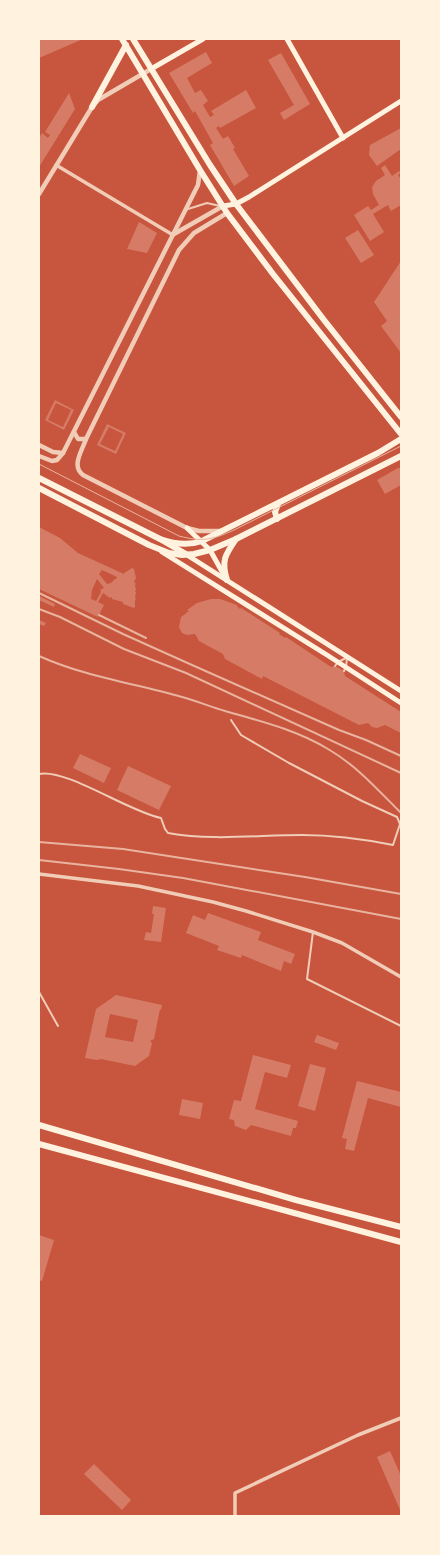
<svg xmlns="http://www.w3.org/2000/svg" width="440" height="1555" viewBox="0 0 440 1555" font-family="Rubik,sans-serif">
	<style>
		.building { fill: #d67c66; fill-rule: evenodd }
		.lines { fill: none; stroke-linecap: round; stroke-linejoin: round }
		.service { stroke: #f1ccb7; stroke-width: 2 }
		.minor { stroke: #f1ccb7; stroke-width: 3.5 }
		.tertiary { stroke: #f1ccb7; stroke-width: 4.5 }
		.secondary { stroke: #fff3e0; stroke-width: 5 }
		.primary { stroke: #fff3e0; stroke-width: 6 }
		.tram { stroke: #e9b49f; stroke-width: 1 }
		.rail { stroke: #e9b49f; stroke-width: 2 }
	</style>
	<rect width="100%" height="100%" fill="#c8553d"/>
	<g class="building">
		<polygon points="41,39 83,39 39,58 39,40"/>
		<polygon points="206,52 212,63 187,78 195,93 201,90 208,101 203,105 210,117 214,115 211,111 246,90 256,108 220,128 219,126 216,128 223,139 228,136 235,148 233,149 249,176 234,186 210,145 213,143 195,111 193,113 169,73"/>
		<polygon points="281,53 310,104 284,120 280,113 294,105 268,60"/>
		<polygon points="69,93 75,109 39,167 39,138 42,133 48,138 50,135 45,132"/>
		<polygon points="401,128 401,149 377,166 369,155 370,145"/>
		<polygon points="385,165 392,176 399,171 401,173 398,175 401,179 401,205 391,211 388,205 373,214 384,232 370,241 354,215 368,206 371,210 379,205 373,194 372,187 376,181 385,175 381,168"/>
		<polygon points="139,222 157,233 147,253 127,249"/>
		<polygon points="358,230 374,255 361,263 345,238"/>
		<polygon points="401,261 401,353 381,326 387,321 374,302"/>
		<path d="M55,400L74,410L64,430L45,420ZM56,403L71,410L63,427L48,420Z"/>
		<path d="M107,424L126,433L116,454L97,445ZM109,427L123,434L115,451L100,444Z"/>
		<polygon points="398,468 401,468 401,485 385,494 377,480"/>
		<path d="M39,527L60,538L78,553L124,574L125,572H126L132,568L134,569L136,578L134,582L136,584L135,585L136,590L135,591L136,593L135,597L136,599L135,600V607L134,608L123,604V602L112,599V597L110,598L103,593L98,602L104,605L98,617L39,589ZM102,570L117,577L116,579H115L111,583L107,584L99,574ZM97,579L104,588L100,590L101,592L96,601L91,599L92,590Z"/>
		<polygon points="39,596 55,604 54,607 39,600"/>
		<polygon points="211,599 220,599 237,605 237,606 240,609 241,608 280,633 279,634 285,638 286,637 331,667 335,666 344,671 345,676 401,712 401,733 385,725 377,728 372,727 368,723 359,725 263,676 262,679 225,659 223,654 199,641 195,634 187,635 182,633 179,627 181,617 189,611 187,610 197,603"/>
		<polygon points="39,620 46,623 44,626 39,624"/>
		<polygon points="80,754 111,768 104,783 73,768"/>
		<polygon points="128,766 171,786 159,810 117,790"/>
		<polygon points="153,906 166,908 161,942 144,940 146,932 151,933 154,914 152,914"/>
		<polygon points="208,913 261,932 258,940 295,954 291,964 284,961 281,971 242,955 241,958 217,950 219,946 186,933 193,915 205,920"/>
		<path d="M116,995L162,1005L161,1010L160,1009L154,1039L150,1041L152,1043L149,1056L135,1066L101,1059L97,1060L85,1058L96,1009ZM110,1014L138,1020L133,1042L105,1037Z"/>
		<polygon points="317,1035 339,1043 336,1050 314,1042"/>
		<polygon points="253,1055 291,1065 287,1078 265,1072 255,1109 298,1121 296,1128 293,1128 291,1136 251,1125 246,1130 235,1126 234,1120 229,1119 234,1100 241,1101"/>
		<polygon points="310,1064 326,1068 315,1111 298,1106"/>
		<polygon points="357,1081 401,1092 401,1107 368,1098 354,1151 345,1149 347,1139 342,1138"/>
		<polygon points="182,1099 203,1103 200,1119 179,1115"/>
		<polygon points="39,1235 54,1240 42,1281 39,1280"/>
		<polygon points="390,1451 401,1476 401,1512 377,1457"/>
		<polygon points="94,1464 131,1500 122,1510 84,1474"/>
	</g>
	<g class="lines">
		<g class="service">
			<polyline points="188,209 207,203 220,206"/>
			<polyline points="335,666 338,662 346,658"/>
			<polyline points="344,671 346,667 347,658"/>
			<path d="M39,774C66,768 129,812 161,818L165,829L168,833C213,841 258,835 302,835C333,835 363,839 393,845L400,824L397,817L362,801L289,763L241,735L231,720"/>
			<polyline points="313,932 307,979 401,1026"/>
			<polyline points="39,992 58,1026"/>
		</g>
		<g class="minor">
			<polyline points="56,165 173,235"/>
			<polyline points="39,874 138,886 213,902 246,911 313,932 342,943 401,977"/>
			<polyline points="235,1516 235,1493 358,1435 401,1418"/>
		</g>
		<g class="tertiary">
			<polyline points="39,194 92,107 98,100 151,69"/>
			<polyline points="174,234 223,206"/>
			<polyline points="74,432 78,439 86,439"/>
			<polyline points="39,445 53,452 63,453"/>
			<polyline points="39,456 52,461 57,460 63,453 198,185 200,170"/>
			<path d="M221,531H199L187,528L83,475C71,466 82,451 86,439L179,250L194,233L227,213"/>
		</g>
		<g class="secondary">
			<polyline points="287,39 343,138"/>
			<polyline points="151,69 203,39"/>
			<polyline points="223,206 236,204 249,197 401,101"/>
			<polyline points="187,528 210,550 225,577"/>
			<polyline points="162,552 327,655 401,703"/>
			<polyline points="187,555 401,691"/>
		</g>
		<g class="primary">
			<polyline points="122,39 200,170 227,213 273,274 401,434"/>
			<polyline points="133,39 210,165 236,204 324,320 401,417"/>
			<polyline points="92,107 126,45"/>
			<polyline points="39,478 160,539 186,554"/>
			<polyline points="39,488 149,545 169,553 182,555 194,554 210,550 236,539 401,456"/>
			<polyline points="277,519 275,512 278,504"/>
			<path d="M160,539C174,544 188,546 202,541L378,453L401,439"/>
			<path d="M227,580C221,561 225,555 236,539"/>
			<polyline points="39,1125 296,1200 401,1227"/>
			<polyline points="39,1144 401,1242"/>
		</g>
		<path class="tram" d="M39,464L179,536C202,542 212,540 234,530L401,446"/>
		<g class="rail">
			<polyline points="39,593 123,634 192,665 339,730 366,740 401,756"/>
			<polyline points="39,609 60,617 124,649 186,673 401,773"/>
			<polyline points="99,615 146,638"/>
			<path d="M39,656C86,677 133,683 182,697C197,701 211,707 225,711C260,721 297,730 328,749C356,765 378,790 401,813"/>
			<polyline points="39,842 123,849 305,877 401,894"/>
			<polyline points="39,860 119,869 183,878 401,919"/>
		</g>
	</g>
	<rect width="440" height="1555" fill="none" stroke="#fff3e0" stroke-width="80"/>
</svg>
